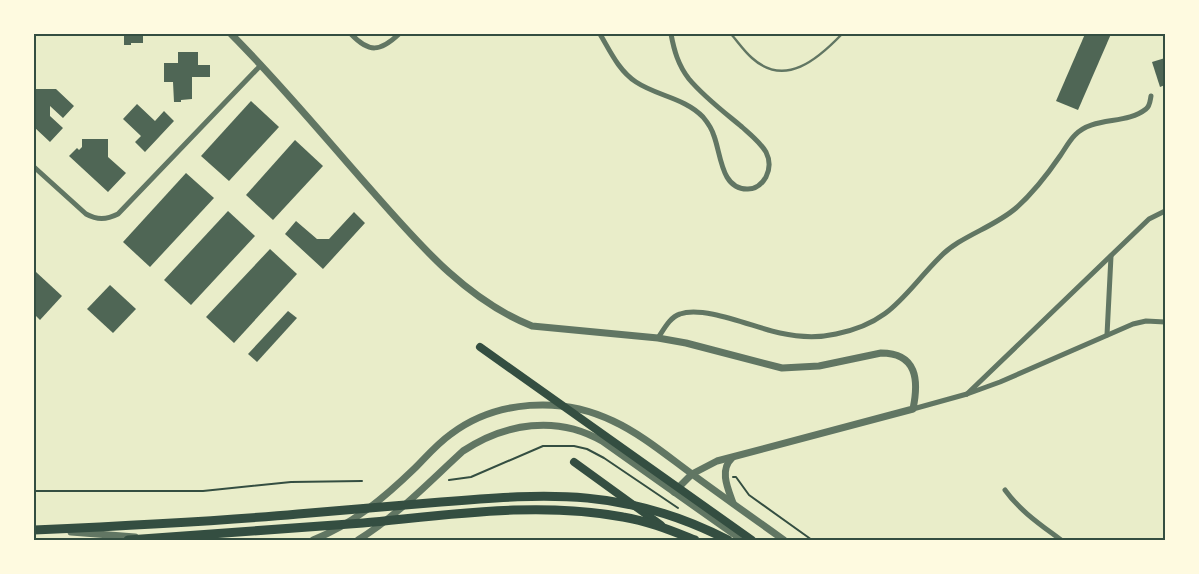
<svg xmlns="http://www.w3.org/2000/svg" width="1199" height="574" viewBox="0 0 1199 574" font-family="Overpass,sans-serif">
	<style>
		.building { fill: #4f6655 }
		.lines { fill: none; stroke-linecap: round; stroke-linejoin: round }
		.path { stroke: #344e41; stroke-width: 2 }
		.service { stroke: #617663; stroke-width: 2.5 }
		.minor { stroke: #617663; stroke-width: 5 }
		.tertiary { stroke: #617663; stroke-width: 7 }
		.secondary { stroke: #344e41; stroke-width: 8 }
		.primary { stroke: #344e41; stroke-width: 9 }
		.neatline { fill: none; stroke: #344e41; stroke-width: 2 }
	</style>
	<rect width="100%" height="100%" fill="#e9edc9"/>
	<g class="building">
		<polygon points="124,34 143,34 143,43 131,43 131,45 124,45"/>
		<polygon points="1085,34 1111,34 1078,110 1056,101"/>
		<polygon points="178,52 198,52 198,65 210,65 210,77 192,77 192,99 181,100 181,102 174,102 173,82 164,82 164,63 178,63"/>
		<polygon points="1165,58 1165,85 1160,87 1152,62"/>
		<polygon points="34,89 56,89 74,106 63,118 50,106 50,116 63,128 50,142 34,127"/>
		<polygon points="251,101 279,127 229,181 201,156"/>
		<polygon points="137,104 155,121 164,111 174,121 145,152 135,142 141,136 123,119"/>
		<polygon points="82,139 108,139 108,157 126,173 108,192 69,156 77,148 79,150 82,147"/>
		<polygon points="295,140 323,166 273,220 246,195"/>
		<polygon points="186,173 214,198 150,267 123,242"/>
		<polygon points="228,211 255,236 191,305 164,280"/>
		<polygon points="354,212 365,223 323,269 285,234 296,221 317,239 329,239"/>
		<polygon points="270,249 297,274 234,343 206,317"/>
		<polygon points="36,272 62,296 40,320 34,314 34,274"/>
		<polygon points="110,285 136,309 113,333 87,309"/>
		<polygon points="288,311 297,318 257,362 248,354"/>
	</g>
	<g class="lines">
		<g class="path">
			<polyline points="733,477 736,477 749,495 812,540"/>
			<polyline points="449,480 471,477 543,446 574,446 587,449 604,458 678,508"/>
			<polyline points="34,491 203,491 291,482 362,481"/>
		</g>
		<path class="service" d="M731,34C738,42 744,51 752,58C785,88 818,59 842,34"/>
		<g class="minor">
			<path d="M351,34C369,53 380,52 399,34"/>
			<path d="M600,34C610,51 619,71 636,82C657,96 685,98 703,117C708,123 712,129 714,136C721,154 721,190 748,189C756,189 762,184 766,177C770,169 770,160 766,152C760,142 751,135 742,127C724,112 704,97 689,79C678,65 674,50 671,34"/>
			<path d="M34,167L86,214C97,220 106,220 118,214L261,65"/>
			<polyline points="1107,335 1111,256"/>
			<path d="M658,338C664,329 670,317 680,314C704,305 755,328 780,333C798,337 818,338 836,334C892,323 904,293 940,257C960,236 993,228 1016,208C1033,193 1047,175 1060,156C1065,149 1069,141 1075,135C1093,116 1126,125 1146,109C1150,106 1150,101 1151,96"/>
			<polyline points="967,394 1149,219 1165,211"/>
			<polyline points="913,409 967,394 1000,382 1133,324 1146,321 1165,322"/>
			<path d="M1005,490C1020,511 1041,525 1061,540"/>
		</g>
		<g class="tertiary">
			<path d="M231,34C281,84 326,139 373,192C419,244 466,300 532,326L658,338L686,343L782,368L819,366L881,353C917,353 919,380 913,409L717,461L692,474L674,492"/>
			<path d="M732,458C719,470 728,489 733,503"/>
			<polyline points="71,532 135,537"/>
			<path d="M313,540C353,524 384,498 415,468C426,457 437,444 451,434C496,400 562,396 613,421C641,434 666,455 692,474C722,496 753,518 784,540"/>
			<path d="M358,540C397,516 429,482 463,451C505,423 557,415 602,441L742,540"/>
		</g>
		<g class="secondary">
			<polyline points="480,347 752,540"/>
			<polyline points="574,462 661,525"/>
		</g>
		<g class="primary">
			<path d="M34,530C122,526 210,522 298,514C345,510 393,506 441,502C550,493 627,488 728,540"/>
			<path d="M128,540C206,535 284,529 363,523C448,515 538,501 623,517C648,521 672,531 695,540"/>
		</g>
	</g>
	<rect width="1199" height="574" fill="none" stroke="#fefae0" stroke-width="70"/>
	<rect x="35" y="35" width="1129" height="504" class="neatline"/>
</svg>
